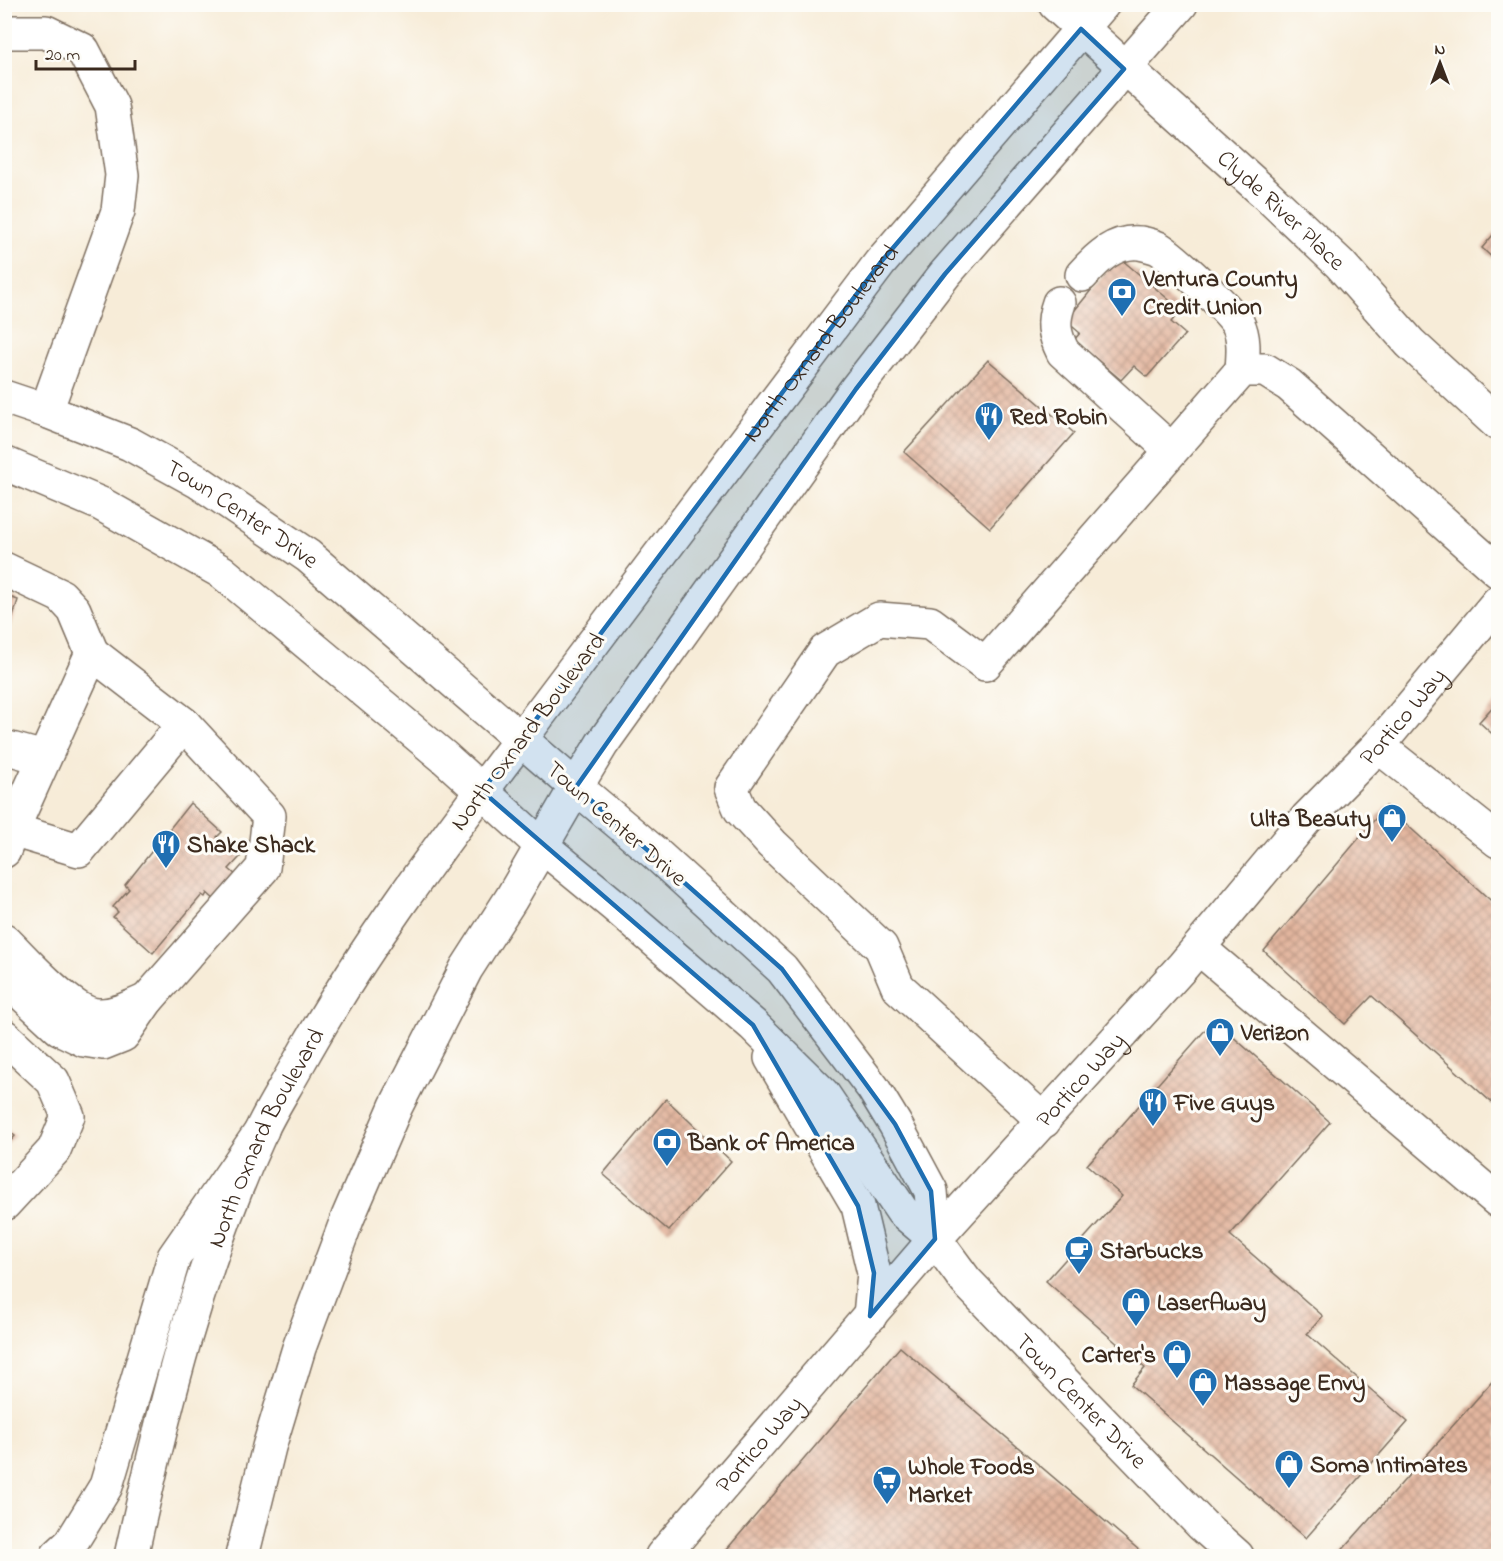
<svg xmlns="http://www.w3.org/2000/svg" width="1503" height="1561" viewBox="0 0 1503 1561" font-family="'Indie Flower',sans-serif">
	<style>
		.building { fill: url(#building-cross-hatch) }
		.lines { fill: none; stroke-linecap: round; stroke-linejoin: round }
		.minor-casing { stroke: #7d6e5f; stroke-width: 36 }
		.major-casing { stroke: #7d6e5f; stroke-width: 36 }
		.highway-casing { stroke: #7d6e5f; stroke-width: 36 }
		.minor { stroke: #fff; stroke-width: 33 }
		.major { stroke: #fff; stroke-width: 33 }
		.highway { stroke: #fff; stroke-width: 33 }
		.marked { fill: #1f6fb2; fill-opacity: 0.2; stroke: #1f6fb2; stroke-width: 4.5; stroke-linejoin: round }
		.labels { text-anchor: middle; stroke-width: 6; stroke-linejoin: round; paint-order: stroke }
		.street-label { font-size: 24px; fill: #3b2a1e; stroke: #fdfcf7 }
		.poi-label { font-size: 24px; font-weight: bold; fill: #3b2a1e; stroke: #fdfcf7; text-anchor: start }
	</style>
	<defs>
		<pattern id="building-cross-hatch" width="8" height="8" patternUnits="userSpaceOnUse" patternTransform="scale(1.5)"><rect width="8" height="8" fill="#e3b69f"/><path d="M0 0l8 8M0 8l8-8" fill="none" stroke="#b99481"/></pattern>
	</defs>
	<rect width="100%" height="100%" fill="#fdfcf7"/>
	<filter id="ink" filterUnits="userSpaceOnUse"><feTurbulence type="fractalNoise" baseFrequency=".0167" numOctaves="2"/><feDisplacementMap in="SourceGraphic" scale="12" xChannelSelector="R" yChannelSelector="G"/><feConvolveMatrix kernelMatrix="1 2 1 2 8 2 1 2 1" color-interpolation-filters="sRGB"/></filter>
	<filter id="wash" filterUnits="userSpaceOnUse"><feTurbulence type="fractalNoise" baseFrequency=".008" numOctaves="4" result="noise"/><feDisplacementMap in="SourceGraphic" scale="24" xChannelSelector="R" yChannelSelector="G"/><feGaussianBlur stdDeviation="1.35" result="paint"/><feColorMatrix in="noise" values="0 0 0 0 0 0 0 0 0 0 0 0 0 0 0 0 0 1.4 0 .05"/><feComposite in="paint" operator="in"/></filter>
	<g filter="url(#wash)">
		<rect width="100%" height="100%" fill="#f7ecd8"/>
		<g id="blocks">
			<g class="building">
				<polygon points="1498,229 1498,263 1482,248"/>
				<polygon points="1121,259 1181,310 1171,322 1185,334 1147,377 1134,366 1121,380 1074,340 1080,333 1066,321 1110,267 1112,269"/>
				<polygon points="988,360 1074,433 990,528 904,452"/>
				<polygon points="4,595 18,600 5,643 4,643"/>
				<polygon points="1498,701 1498,739 1479,722"/>
				<polygon points="190,803 222,832 217,837 240,857 229,869 237,876 215,900 207,893 205,897 202,895 153,953 113,917 118,912 113,907 129,889 125,885"/>
				<polygon points="1386,806 1498,907 1498,1108 1372,996 1345,1024 1264,951"/>
				<polygon points="1214,1020 1330,1122 1230,1235 1323,1316 1307,1334 1408,1422 1306,1538 1131,1385 1145,1368 1046,1281 1122,1196 1087,1165"/>
				<polygon points="666,1099 731,1161 669,1231 603,1174"/>
				<polygon points="4,1127 15,1136 4,1148"/>
				<polygon points="900,1347 1146,1556 721,1556"/>
				<polygon points="1498,1375 1498,1556 1337,1556"/>
			</g>
		</g>
	</g>
	<g filter="url(#ink)">
		<use href="#blocks" fill-opacity="0" stroke="#7d6e5f" stroke-width="1.5"/>
		<g class="lines">
			<g class="minor-casing">
				<g id="minor">
					<path id="s1" d="M1055,4L1266,194L1340,264L1410,343L1498,424"/>
					<polyline points="4,32 46,32 83,50 112,106 122,175 118,211 46,411"/>
					<path d="M1082,275C1097,258 1115,240 1140,243C1145,244 1153,246 1158,248C1171,255 1231,311 1238,324C1245,338 1243,355 1242,370"/>
					<path d="M1059,303C1052,322 1054,334 1063,352L1171,450"/>
					<polyline points="4,569 61,596 74,610 92,653"/>
					<path id="s2" d="M520,740L880,263L1103,4"/>
					<polyline points="1378,746 1498,841"/>
					<polyline points="4,747 44,758"/>
					<polyline points="4,828 12,830 79,850 184,724 92,653 12,830 4,851"/>
					<path id="s3" d="M542,846L615,906L753,1025L823,1094L902,1211L935,1239L966,1281L1202,1525L1237,1556"/>
					<path d="M4,940C25,960 71,1014 98,1015C115,1016 133,1006 147,1000"/>
					<polyline points="1199,948 1498,1201"/>
					<polyline points="4,977 59,1028 84,1040 103,1043 123,1035 147,1000 263,868 269,816 184,724"/>
					<polyline points="4,1036 53,1081 68,1116 54,1150 4,1204"/>
					<polyline points="771,1058 858,1206 874,1273 870,1316"/>
					<polyline points="1044,1121 898,987 881,947 772,844 740,809 731,788 825,651 879,619 930,623 985,664 1242,370 1265,370 1289,385 1498,571"/>
					<polyline points="935,1239 931,1191 895,1124 873,1088 782,969 656,854 576,787 602,744 856,389 945,274 1181,4"/>
					<path id="s4" d="M662,1556L935,1239L1183,966L1307,818L1378,746L1498,602"/>
				</g>
			</g>
			<g class="major-casing">
				<g id="major">
					<path id="s5" d="M4,397L46,411L130,444L199,482L308,556L576,787L511,899L466,969L396,1106L348,1217L299,1348L269,1447L242,1556"/>
					<polyline points="4,463 101,504 222,572 444,757 542,846"/>
					<path id="s6" d="M131,1556C164,1408 197,1270 261,1131C271,1109 285,1088 297,1066C361,950 440,846 520,740"/>
				</g>
			</g>
			<g class="highway-casing">
				<polyline id="highway" points="57,1556 71,1543 106,1486 174,1257 262,1130"/>
			</g>
			<use href="#minor" class="minor"/>
			<use href="#major" class="major"/>
			<use href="#highway" class="highway"/>
		</g>
	</g>
	<path class="marked" d="M1081,29L1124,69L945,274L856,389L576,787L782,969L895,1124L931,1191L935,1239L870,1316L874,1273L858,1206L753,1025L482,791L880,263Z"/>
	<defs>
		<g id="bank-pin" transform="scale(1.5)"><path d="M0 17L-7.5 6A9.5 9.5 0 1 1 7.5 6Z" fill="#1f6fb2" stroke="#fdfcf7"/><path d="M-6-4H6V4H-6ZM0-2.3a2.3 2.3 0 1 0 0 4.6a2.3 2.3 0 1 0 0-4.6Z" fill="#fff"/></g>
		<g id="restaurant-pin" transform="scale(1.5)"><path d="M0 17L-7.5 6A9.5 9.5 0 1 1 7.5 6Z" fill="#1f6fb2" stroke="#fdfcf7"/><path d="M-5-6h1v4h1v-4h1v4h1v-4h1v5L-1.5 .5V6h-2V.5L-5-1ZM5-6V6H3V1.5H1.5Q1.5-4 5-6Z" fill="#fff"/></g>
		<g id="shop-pin" transform="scale(1.5)"><path d="M0 17L-7.5 6A9.5 9.5 0 1 1 7.5 6Z" fill="#1f6fb2" stroke="#fdfcf7"/><path d="M-5-2.5h2.3a2.7 3.5 0 0 1 5.4 0H5L5.5 6h-11ZM-1.5-2.5h3a1.5 2.3 0 0 0-3 0Z" fill="#fff"/></g>
		<g id="cafe-pin" transform="scale(1.5)"><path d="M0 17L-7.5 6A9.5 9.5 0 1 1 7.5 6Z" fill="#1f6fb2" stroke="#fdfcf7"/><path d="M-5.5-4.5H6V0H3Q3 3.5 0 3.5H-2.5Q-5.5 3.5-5.5 0ZM3-3.2v2h1.7v-2ZM-6 4.5H4V6H-6Z" fill="#fff"/></g>
		<g id="supermarket-pin" transform="scale(1.5)"><path d="M0 17L-7.5 6A9.5 9.5 0 1 1 7.5 6Z" fill="#1f6fb2" stroke="#fdfcf7"/><path d="M-6-5.5h2.5l.6 2H6L4.5 2H-2.5L-4.4-4H-6ZM-1.5 3.2a1.3 1.3 0 1 0 .1 0ZM3 3.2a1.3 1.3 0 1 0 .1 0Z" fill="#fff"/></g>
	</defs>
	<g fill-rule="evenodd">
		<use href="#bank-pin" x="1122" y="292"/>
		<use href="#restaurant-pin" x="989" y="416"/>
		<use href="#shop-pin" x="1392" y="818"/>
		<use href="#restaurant-pin" x="166" y="844"/>
		<use href="#shop-pin" x="1220" y="1032"/>
		<use href="#restaurant-pin" x="1153" y="1102"/>
		<use href="#bank-pin" x="667" y="1142"/>
		<use href="#cafe-pin" x="1079" y="1250"/>
		<use href="#shop-pin" x="1136" y="1302"/>
		<use href="#shop-pin" x="1177" y="1354"/>
		<use href="#shop-pin" x="1203" y="1382"/>
		<use href="#shop-pin" x="1289" y="1464"/>
		<use href="#supermarket-pin" x="887" y="1480"/>
	</g>
	<g class="labels">
		<g class="street-label">
			<text dy="8" stroke="none"><textPath href="#s1" startOffset="306">Clyde River Place</textPath></text>
			<text dy="8" stroke="none"><textPath href="#s2" startOffset="498">North Oxnard Boulevard</textPath></text>
			<text dy="8" stroke="none"><textPath href="#s5" startOffset="267">Town Center Drive</textPath></text>
			<text dy="8" stroke="none"><textPath href="#s4" startOffset="1120">Portico Way</textPath></text>
			<text transform="translate(527 731) rotate(-53)" y="8">North Oxnard Boulevard</text>
			<text transform="translate(617 823) rotate(41)" y="8">Town Center Drive</text>
			<text dy="8" stroke="none"><textPath href="#s4" startOffset="634">Portico Way</textPath></text>
			<text dy="8" stroke="none"><textPath href="#s6" startOffset="441">North Oxnard Boulevard</textPath></text>
			<text dy="8" stroke="none"><textPath href="#s3" startOffset="778">Town Center Drive</textPath></text>
			<text dy="8" stroke="none"><textPath href="#s4" startOffset="148">Portico Way</textPath></text>
		</g>
		<g class="poi-label">
			<text x="1143" y="286">Ventura County<tspan x="1143" dy="28">Credit Union</tspan></text>
			<text x="1010" y="424">Red Robin</text>
			<text x="1371" y="826" text-anchor="end">Ulta Beauty</text>
			<text x="187" y="852">Shake Shack</text>
			<text x="1241" y="1040">Verizon</text>
			<text x="1174" y="1110">Five Guys</text>
			<text x="688" y="1150">Bank of America</text>
			<text x="1100" y="1258">Starbucks</text>
			<text x="1157" y="1310">LaserAway</text>
			<text x="1156" y="1362" text-anchor="end">Carter's</text>
			<text x="1224" y="1390">Massage Envy</text>
			<text x="1310" y="1472">Soma Intimates</text>
			<text x="908" y="1474">Whole Foods<tspan x="908" dy="28">Market</tspan></text>
		</g>
	</g>
	<rect width="1503" height="1561" fill="none" stroke="#fdfcf7" stroke-width="24"/>
	<g transform="translate(1440 63)" stroke="#fdfcf7" stroke-width="4.5" paint-order="stroke">
	<path d="M0-4.5L10 22L0 15L-10 22Z" fill="#3b2a1e"/>
	<text y="-9" font-size="16" font-weight="bold" text-anchor="middle" fill="#3b2a1e">N</text>
	</g>
	<path d="M36 60v9h99v-9" fill="none" stroke="#3b2a1e" stroke-width="3"/>
	<text x="45" y="60" font-size="18" fill="#3b2a1e" stroke="#fdfcf7" stroke-width="4.5" paint-order="stroke">20 m</text>
</svg>
